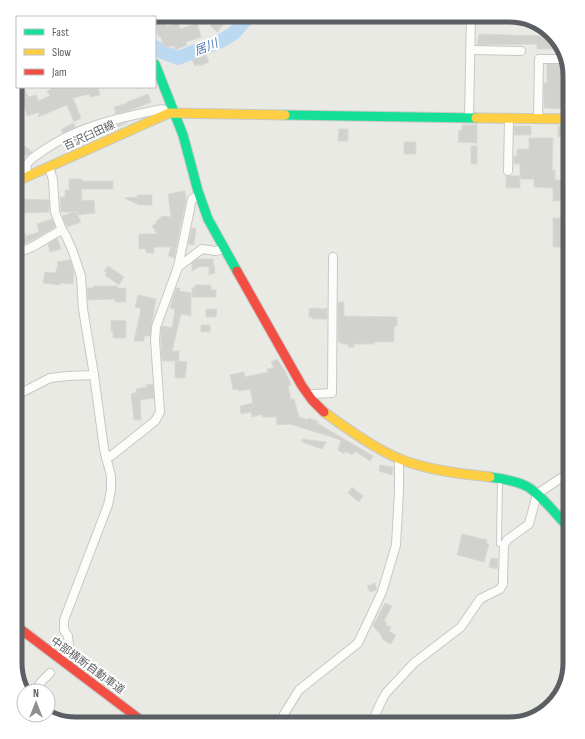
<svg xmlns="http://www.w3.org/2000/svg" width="585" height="739" viewBox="0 0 585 739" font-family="'Sofia Sans Condensed','Noto Sans JP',sans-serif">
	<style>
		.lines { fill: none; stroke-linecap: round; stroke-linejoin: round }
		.river { stroke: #bcd9f2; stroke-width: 14 }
		.building { fill: #d1d1ce; stroke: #dad8d4 }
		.lane-casing { stroke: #c7c7c7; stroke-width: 6 }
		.street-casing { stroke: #c7c7c7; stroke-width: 10 }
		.fast-casing { stroke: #c7c7c7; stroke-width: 11 }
		.slow-casing { stroke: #c7c7c7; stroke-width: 11 }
		.jam-casing { stroke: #c7c7c7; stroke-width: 11 }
		.lane { stroke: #fcfcfb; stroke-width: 4 }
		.street { stroke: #fcfcfb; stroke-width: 8 }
		.fast { stroke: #16e098; stroke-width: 9 }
		.slow { stroke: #ffcf43; stroke-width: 9 }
		.jam { stroke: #f24e42; stroke-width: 9 }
		.labels { text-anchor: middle; stroke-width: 4; stroke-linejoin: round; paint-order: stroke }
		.street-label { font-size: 11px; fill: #5b5e62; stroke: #fff }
		.water-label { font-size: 12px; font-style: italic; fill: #4a79b0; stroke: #fff }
		.rim { fill: none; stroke: #5b5e62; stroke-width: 5 }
	</style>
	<rect width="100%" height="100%" fill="#eaeae5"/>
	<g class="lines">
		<polyline class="river" points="155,47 162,52 178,58 221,41 234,33 250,15"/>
	</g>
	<g class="building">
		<polygon points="217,17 224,24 217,32 210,25"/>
		<polygon points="178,22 180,29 197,23 201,37 186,42 187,45 175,50 174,46 168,47 163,46 161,37 159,37 157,32 156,32 155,25 165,24 167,26"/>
		<polygon points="479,34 544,36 544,39 557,39 560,42 562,49 537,49 537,44 477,45"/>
		<polygon points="205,53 209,62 200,66 199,64 195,66 192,60"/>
		<polygon points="547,64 566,64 569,73 567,73 568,109 544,108 544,83 547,83"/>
		<polygon points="15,87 24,87 28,97 36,95 38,101 50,96 47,91 52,89 52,87 98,87 100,95 90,97 89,94 73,98 81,118 74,122 67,105 38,117 40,112 27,116 23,102 15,108"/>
		<polygon points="148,94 151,102 131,110 116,114 114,107 128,103 127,102"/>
		<polygon points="128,122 109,131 96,135 95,131"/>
		<polygon points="73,123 76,127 63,133 61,130 64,128"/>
		<polygon points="462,125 477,125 477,143 458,142 459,130 462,130"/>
		<rect x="514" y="126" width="17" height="9"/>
		<rect x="558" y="126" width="12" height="11"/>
		<polygon points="339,129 348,129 348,141 338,141"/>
		<polygon points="529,138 553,138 552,170 555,170 555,180 568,180 568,191 570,191 570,198 568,198 568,201 553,201 553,188 534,187 534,179 520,179 520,164 514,164 514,156 517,156 517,149 529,149"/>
		<rect x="404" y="142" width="12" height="12"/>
		<polygon points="25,146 32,152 26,156 20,152"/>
		<rect x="471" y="146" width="6" height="18"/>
		<rect x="506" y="176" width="14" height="12"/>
		<polygon points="69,179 82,179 82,181 113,181 113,189 81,189 82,201 94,200 95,213 78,215 78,212 76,212 81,222 67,227 62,216 75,212 61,212 60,197 65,197 65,190 69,190"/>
		<polygon points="185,191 186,199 174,258 168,256 171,247 154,247 154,253 146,253 146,249 139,249 139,234 157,234 152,226 157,223 156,221 161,218 161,216 171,217 168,194"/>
		<polygon points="137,195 152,195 152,205 139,205 124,198 138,197"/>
		<polygon points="21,199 49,200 49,212 18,213 18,203 21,203"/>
		<polygon points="15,214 24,234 25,233 26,236 39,232 37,224 52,219 55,226 53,226 54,228 31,241 18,246 15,238"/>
		<polygon points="553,218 562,218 562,226 570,226 570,247 553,247"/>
		<polygon points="192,228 196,228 194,245 188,244"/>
		<polygon points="57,238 61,249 50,252 48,244"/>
		<polygon points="197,259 213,259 215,273 209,275 209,267 213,266 199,267 192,271 192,263"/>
		<polygon points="70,260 74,273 73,284 60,283 60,285 43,283 45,272 56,273 56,269 58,268 57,262"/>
		<polygon points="108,266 124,277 119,285 105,275 107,273 104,271"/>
		<polygon points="195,285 211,285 211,290 216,290 216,297 192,297 192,288 195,288"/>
		<polygon points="93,286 118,286 117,288 126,288 126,302 115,302 115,299 88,300 87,288 93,288"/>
		<polygon points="176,288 180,288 179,291 191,293 191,316 181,314 172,351 179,351 179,361 162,361 161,340 161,328 162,326 172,328 175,309 170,308"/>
		<polygon points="138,295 156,299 150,336 144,336 144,341 134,341 141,309 135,307"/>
		<polygon points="338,302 344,302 344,316 397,317 397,326 394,326 394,342 374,342 374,344 354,344 354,347 348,347 348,344 341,344 341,342 338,342"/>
		<polygon points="312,308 325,309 325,308 327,308 327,319 312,319 312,317 309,317 309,309"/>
		<polygon points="206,309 217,309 216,317 206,317"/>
		<polygon points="111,320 126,321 126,338 113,338 113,331 111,331"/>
		<rect x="201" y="325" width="9" height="7"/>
		<polygon points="277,359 285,371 291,385 288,386 291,400 294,399 299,417 308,420 309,418 318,421 317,423 373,456 370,461 355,451 352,455 345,451 344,454 338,450 341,440 290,424 277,425 276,417 262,417 262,414 252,417 251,412 241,414 240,406 253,403 250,389 238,391 238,389 233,390 230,375 244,372 245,377 268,372 267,369 274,368 271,362"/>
		<polygon points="175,361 187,362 185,378 175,378"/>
		<polygon points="153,384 154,398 140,400 141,420 134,420 131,394 137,392 136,389 147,387 146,385"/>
		<polygon points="302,439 326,442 322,449 302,442"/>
		<polygon points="380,465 393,467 392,475 379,471"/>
		<polygon points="352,487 363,496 359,502 348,493"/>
		<polygon points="462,534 487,540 486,543 489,544 484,562 457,555"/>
		<polygon points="491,558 498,559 497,569 489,567"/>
		<polygon points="375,583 377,590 370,592 367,586"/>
		<polygon points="385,603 392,606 384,621 387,622 386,625 391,627 389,631 396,635 391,644 383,640 381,635 373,626"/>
	</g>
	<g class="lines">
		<g class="lane-casing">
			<g id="lane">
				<polyline points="550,35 552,35"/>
				<polyline points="500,479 499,544 504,545"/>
			</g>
		</g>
		<g class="street-casing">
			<g id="street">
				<polyline points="155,20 181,15"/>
				<polyline points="470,50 521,51"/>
				<polyline points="469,118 471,15"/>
				<polyline points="538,119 539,59 565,59"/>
				<polyline points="49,167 53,180 55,212 62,230 66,236 73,252 81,276 83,309 94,375 104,449 111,476 111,490 108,505 64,620 64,630 68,636 69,646 66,653"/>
				<polyline points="508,171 509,118"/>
				<path d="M27,177C27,173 26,168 27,165C29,159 37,155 41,152C78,126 118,118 162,109L165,110L166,114"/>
				<path d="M15,252C32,251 46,237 62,230"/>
				<polyline points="178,267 202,249 216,251 224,249"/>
				<polyline points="308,395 313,394 332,393 333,257"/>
				<polyline points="15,396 50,378 68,376 94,375"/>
				<polyline points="106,458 111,456 155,421 160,412 155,340 156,327 178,267 192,199 199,195"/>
				<polyline points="35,691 41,682 50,673"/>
				<polyline points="284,724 284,714 299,690 358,643 382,592 396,545 399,491 399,463 400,459"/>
				<polyline points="371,724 382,700 386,693 414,663 461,627 480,599 500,589 503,584 503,578 504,545 507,540 529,524 537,494 570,472"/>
			</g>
		</g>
		<g class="fast-casing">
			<g id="fast">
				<polyline points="109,15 122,17"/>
				<polyline points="155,64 183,135 198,191 208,219 237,271"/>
				<polyline points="285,115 476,118"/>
				<path d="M490,477C502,479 515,480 526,486C540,493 558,517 570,529"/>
			</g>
		</g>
		<g class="slow-casing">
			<g id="slow">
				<polyline points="476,118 570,119"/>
				<polyline points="15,182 169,113 285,115"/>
				<path d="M324,412C347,429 382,454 408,462C435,471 462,474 490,477"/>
			</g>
		</g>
		<g class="jam-casing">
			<g id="jam">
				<polyline points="237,271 302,386 312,400 324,412"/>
				<polyline points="15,625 146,724"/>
			</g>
		</g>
		<use href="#lane" class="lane"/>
		<use href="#street" class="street"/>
		<use href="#fast" class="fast"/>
		<use href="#slow" class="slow"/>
		<use href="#jam" class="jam"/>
	</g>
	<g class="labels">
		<g class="street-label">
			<text transform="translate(89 135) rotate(-25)" y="4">百沢臼田線</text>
			<text transform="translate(88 665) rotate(36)" y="4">中部横断自動車道</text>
		</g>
		<g class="water-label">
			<text transform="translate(206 47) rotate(-22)" y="4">居川</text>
		</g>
	</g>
	<path d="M0 0H585V739H0ZM76 22H509A54 54 0 0 1 563 76V663A54 54 0 0 1 509 717H76A54 54 0 0 1 22 663V76A54 54 0 0 1 76 22Z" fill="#fff" fill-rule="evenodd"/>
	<path class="rim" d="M76 22H509A54 54 0 0 1 563 76V663A54 54 0 0 1 509 717H76A54 54 0 0 1 22 663V76A54 54 0 0 1 76 22Z"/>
	<rect x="16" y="16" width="140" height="72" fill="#ffffff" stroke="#bdbfc0"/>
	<rect x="24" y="29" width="20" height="6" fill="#16e098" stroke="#bdbfc0"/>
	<text x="52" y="36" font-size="12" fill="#5b5e62">Fast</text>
	<rect x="24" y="49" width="20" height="6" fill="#ffcf43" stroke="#bdbfc0"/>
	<text x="52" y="56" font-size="12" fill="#5b5e62">Slow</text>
	<rect x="24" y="69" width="20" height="6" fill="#f24e42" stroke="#bdbfc0"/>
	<text x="52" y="76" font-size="12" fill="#5b5e62">Jam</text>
	<g transform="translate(36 703)"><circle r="19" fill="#ffffff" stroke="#bdbfc0"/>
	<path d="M0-3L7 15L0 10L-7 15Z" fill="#8d8f90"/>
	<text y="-6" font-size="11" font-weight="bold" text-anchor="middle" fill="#5b5e62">N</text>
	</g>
</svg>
